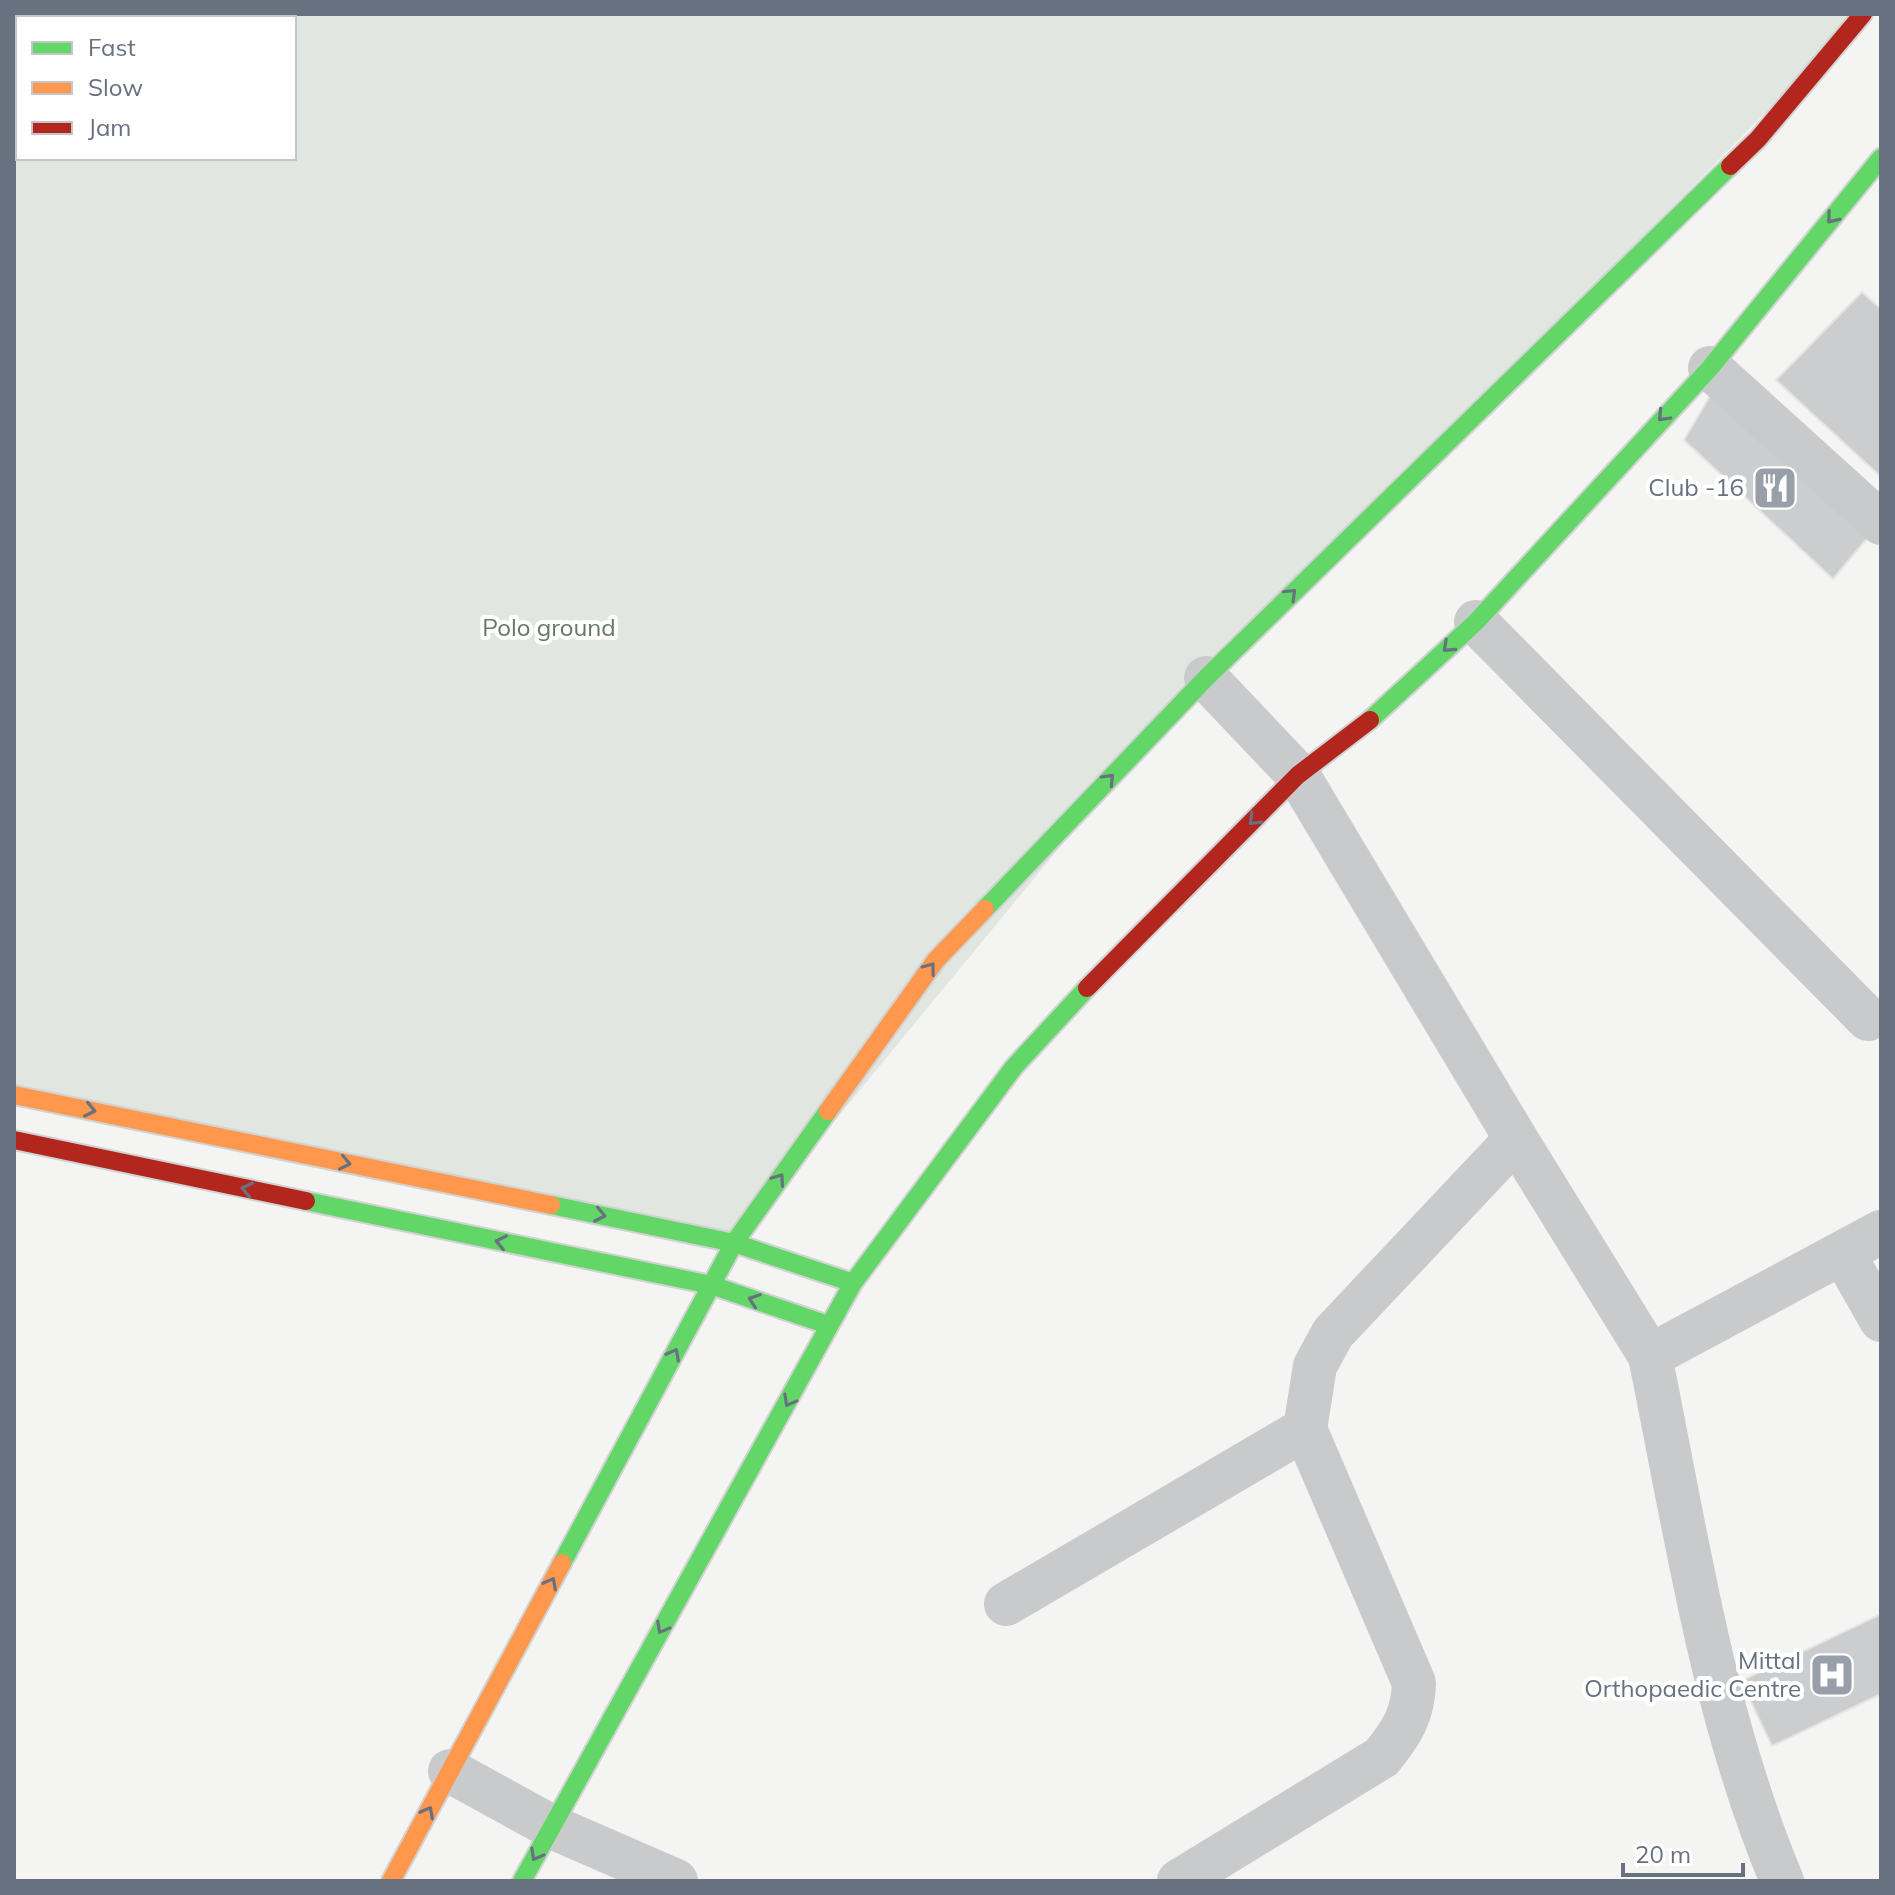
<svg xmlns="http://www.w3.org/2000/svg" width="1895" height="1895" viewBox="0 0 1895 1895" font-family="Mulish,sans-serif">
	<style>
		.green { fill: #e2e6e1 }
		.building { fill: #cccdce; stroke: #e4e4e3; stroke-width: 2 }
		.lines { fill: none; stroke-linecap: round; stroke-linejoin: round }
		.fast-casing { stroke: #d1d2d2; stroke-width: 22 }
		.slow-casing { stroke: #d1d2d2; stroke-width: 22 }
		.jam-casing { stroke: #d1d2d2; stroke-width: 22 }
		.street { stroke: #c9cacb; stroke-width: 44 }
		.fast { stroke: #63d668; stroke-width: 18 }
		.slow { stroke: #ff974d; stroke-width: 18 }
		.jam { stroke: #b3261e; stroke-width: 18 }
		.oneway { stroke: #677180 }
		.labels { text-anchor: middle; stroke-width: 8; stroke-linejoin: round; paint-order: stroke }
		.poi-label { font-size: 24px; fill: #677180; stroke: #fff; text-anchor: end }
		.park-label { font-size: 24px; fill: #667866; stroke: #fff }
	</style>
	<rect width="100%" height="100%" fill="#f4f4f3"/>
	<polygon class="green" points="43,14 1863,14 1162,723 734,1243 14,1085 14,97 18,86 18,158 294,158 294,18 42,18"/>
	<g class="building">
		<polygon points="1862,292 1881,309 1881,477 1776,380"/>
		<polygon points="1710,396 1869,536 1833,579 1684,440"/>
		<polygon points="1881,1614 1881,1694 1772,1746 1741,1681"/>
	</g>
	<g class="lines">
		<g class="fast-casing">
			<g id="fast">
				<polyline points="14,116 18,106"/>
				<polyline points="1370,720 1476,622 1710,368 1881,158"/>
				<polyline points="985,909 1206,678 1730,166"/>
				<polyline points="306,1201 711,1285 828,1325"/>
				<polyline points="551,1205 734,1243 853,1283"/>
				<polyline points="562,1563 734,1243 828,1111"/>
				<polyline points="522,1881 853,1283 1014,1067 1087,988"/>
			</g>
		</g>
		<g class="slow-casing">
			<g id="slow">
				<polyline points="53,18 54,14"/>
				<polyline points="14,1095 551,1205"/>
				<polyline points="828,1111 936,960 985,909"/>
				<polyline points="391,1881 562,1563"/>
			</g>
		</g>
		<g class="jam-casing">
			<g id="jam">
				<polyline points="1730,166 1758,139 1863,14"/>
				<polyline points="1087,988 1298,775 1370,720"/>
				<polyline points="14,1140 306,1201"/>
			</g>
		</g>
		<g class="street">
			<polyline points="1710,368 1881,523"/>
			<polyline points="1476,622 1868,1019"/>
			<polyline points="1516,1139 1650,1356"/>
			<polyline points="1843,1253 1881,1320"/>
			<polyline points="1006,1604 1305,1429"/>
			<polyline points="450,1771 552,1827 676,1881"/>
			<path d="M1179,1881L1382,1757C1402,1732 1413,1715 1414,1683L1305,1429L1315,1366L1333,1333L1516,1139L1298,775L1206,678"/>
			<path d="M1782,1881C1712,1714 1686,1532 1650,1356L1881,1232"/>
		</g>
		<use href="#fast" class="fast"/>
		<use href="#slow" class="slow"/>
		<use href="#jam" class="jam"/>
	</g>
	<defs><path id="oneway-chevron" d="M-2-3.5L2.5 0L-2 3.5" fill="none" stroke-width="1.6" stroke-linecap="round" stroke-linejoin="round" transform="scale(2)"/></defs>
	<g class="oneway">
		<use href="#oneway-chevron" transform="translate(1832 218) rotate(129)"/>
		<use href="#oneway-chevron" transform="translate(1663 416) rotate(134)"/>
		<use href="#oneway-chevron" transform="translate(1291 594) rotate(-44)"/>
		<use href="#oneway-chevron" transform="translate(1448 647) rotate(137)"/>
		<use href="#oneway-chevron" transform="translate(1109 779) rotate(-46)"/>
		<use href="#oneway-chevron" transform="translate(1254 820) rotate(135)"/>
		<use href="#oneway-chevron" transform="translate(930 968) rotate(-53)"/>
		<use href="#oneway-chevron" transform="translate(90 1110) rotate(12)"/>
		<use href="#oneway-chevron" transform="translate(345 1163) rotate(12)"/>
		<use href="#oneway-chevron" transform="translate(779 1179) rotate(-55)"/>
		<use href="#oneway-chevron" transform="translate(247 1189) rotate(-168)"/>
		<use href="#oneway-chevron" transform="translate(600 1215) rotate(12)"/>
		<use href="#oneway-chevron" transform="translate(501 1242) rotate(-168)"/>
		<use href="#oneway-chevron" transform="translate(754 1300) rotate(-161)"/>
		<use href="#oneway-chevron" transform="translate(674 1354) rotate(-62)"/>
		<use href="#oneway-chevron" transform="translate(789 1401) rotate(119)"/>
		<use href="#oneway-chevron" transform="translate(551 1583) rotate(-62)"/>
		<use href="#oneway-chevron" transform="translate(662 1628) rotate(119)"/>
		<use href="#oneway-chevron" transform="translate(428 1812) rotate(-62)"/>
		<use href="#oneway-chevron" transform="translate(536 1855) rotate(119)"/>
	</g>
	<defs>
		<g id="restaurant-square" transform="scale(2.3)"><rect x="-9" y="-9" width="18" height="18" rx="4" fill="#989fa8" stroke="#fff"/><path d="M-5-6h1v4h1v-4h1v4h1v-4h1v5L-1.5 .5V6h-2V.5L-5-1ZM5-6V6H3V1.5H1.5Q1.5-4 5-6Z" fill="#fff"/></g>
		<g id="hospital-square" transform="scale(2.3)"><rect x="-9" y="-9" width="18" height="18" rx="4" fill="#989fa8" stroke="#fff"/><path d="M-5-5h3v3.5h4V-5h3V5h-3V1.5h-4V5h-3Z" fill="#fff"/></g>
	</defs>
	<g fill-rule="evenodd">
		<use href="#restaurant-square" x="1775" y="488"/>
		<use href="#hospital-square" x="1832" y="1675"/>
	</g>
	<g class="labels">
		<g class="poi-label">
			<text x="1744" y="496">Club -16</text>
			<text x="1801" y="1669">Mittal<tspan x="1801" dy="28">Orthopaedic Centre</tspan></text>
		</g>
		<g class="park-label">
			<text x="549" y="636">Polo ground</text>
		</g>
	</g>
	<rect width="1895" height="1895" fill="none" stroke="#677180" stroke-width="32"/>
	<rect x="16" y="16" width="280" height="144" fill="#ffffff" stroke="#c2c6cc" stroke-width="2"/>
	<rect x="32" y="42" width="40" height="12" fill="#63d668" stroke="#c2c6cc" stroke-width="2"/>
	<text x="88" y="56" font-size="24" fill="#677180">Fast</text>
	<rect x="32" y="82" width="40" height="12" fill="#ff974d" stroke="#c2c6cc" stroke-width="2"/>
	<text x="88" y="96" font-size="24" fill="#677180">Slow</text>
	<rect x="32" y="122" width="40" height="12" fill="#b3261e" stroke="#c2c6cc" stroke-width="2"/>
	<text x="88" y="136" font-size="24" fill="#677180">Jam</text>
	<path d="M1623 1863v12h120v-12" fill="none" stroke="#677180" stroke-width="4"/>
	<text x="1635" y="1863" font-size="24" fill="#677180" stroke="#ffffff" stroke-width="6" paint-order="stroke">20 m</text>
</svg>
